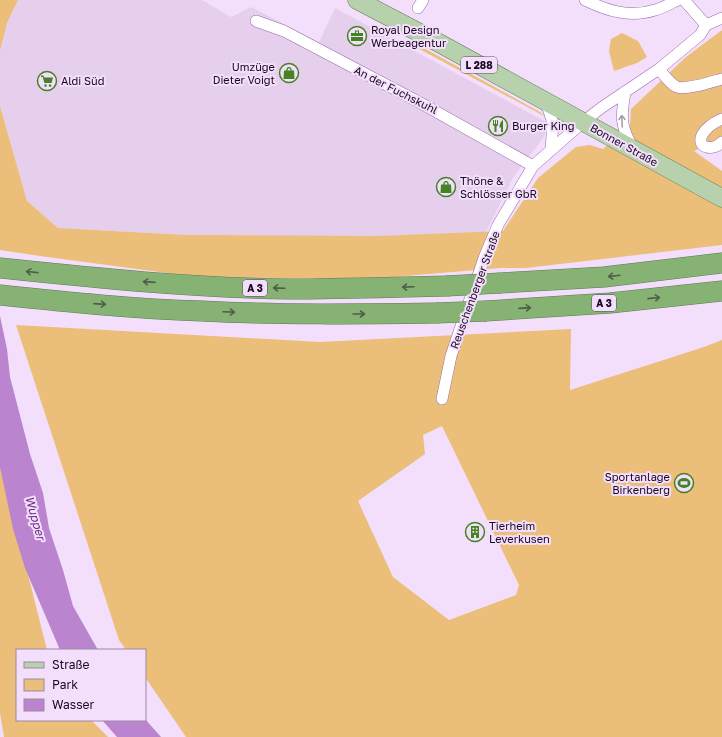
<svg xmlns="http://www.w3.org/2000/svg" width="722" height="737" viewBox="0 0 722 737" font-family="'Golos Text',sans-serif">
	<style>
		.built { fill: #e5cfed }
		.green { fill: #ebbe79; fill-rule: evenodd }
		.water { fill: #ba84ce }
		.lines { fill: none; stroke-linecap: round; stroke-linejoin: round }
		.street-casing { stroke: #996aa9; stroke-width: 12 }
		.primary-casing { stroke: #617857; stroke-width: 19 }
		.highway-casing { stroke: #617857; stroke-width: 21 }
		.street { stroke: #fff; stroke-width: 11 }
		.primary { stroke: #b6d1ac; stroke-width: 18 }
		.highway { stroke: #86b374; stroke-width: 20 }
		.highway-bridge-casing { stroke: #617857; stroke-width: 21; stroke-linecap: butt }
		.highway-bridge { stroke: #86b374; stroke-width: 20 }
		.oneway { stroke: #a49da6 }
		.oneway2 { stroke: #505e4a }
		.labels { text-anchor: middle; stroke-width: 4; stroke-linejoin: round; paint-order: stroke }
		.shield { fill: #f3dffb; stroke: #5c4962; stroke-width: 1 }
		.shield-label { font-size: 10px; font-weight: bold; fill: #1b0921 }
		.poi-label { font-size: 11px; fill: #1b0921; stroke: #f3dffb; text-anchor: start }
		.street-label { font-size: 11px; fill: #1b0921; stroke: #f3dffb }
		.water-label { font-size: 12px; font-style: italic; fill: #702d86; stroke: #f3dffb }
	</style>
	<rect width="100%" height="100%" fill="#f3dffb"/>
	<polygon class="built" points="18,0 202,0 231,17 251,7 319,42 335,8 548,123 544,137 514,176 486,232 350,237 187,235 58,228 27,201 0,106 0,51 7,23"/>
	<g class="green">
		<polygon points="0,0 18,0 7,23 0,51"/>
		<polygon points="722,30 722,137 694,151 722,171 722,245 526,268 500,268 369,279 197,277 47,257 0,250 0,106 27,201 58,228 187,235 375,236 503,231 538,178 576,147 590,145 603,149 630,125 631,109 686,57"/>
		<polygon points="622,33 638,41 647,57 637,63 614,71 609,51 611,39"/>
		<polygon points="411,41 540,112 546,117 410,44 409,43"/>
		<path d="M16,325L320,342L571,329L570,390L704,347L722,340V737H186L145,677V650H126L119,640ZM442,426L519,585L516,595L449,620L393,577L358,501L425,454L423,435Z"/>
		<polygon points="0,463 47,650 17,650 17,720 91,720 108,737 4,737 0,713"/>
	</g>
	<g class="water">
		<polygon points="0,316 7,349 10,377 30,454 43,493 49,528 63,570 73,606 98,650 60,650 25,568 13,529 0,467"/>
		<polygon points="145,719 161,737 117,737 102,720"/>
	</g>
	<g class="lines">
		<g class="street-casing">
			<g id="street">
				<path d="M585,0C608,11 630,18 655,10C663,8 671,3 678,0"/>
				<polyline points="684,0 706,25"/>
				<polyline points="418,8 423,0"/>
				<polyline points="256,21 284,31 417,101 533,166"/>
				<path d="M659,69C664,75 670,84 677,87C687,90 711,82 722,79"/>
				<path d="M625,92C621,117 620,124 632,147"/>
				<polyline points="546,102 553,123 551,149"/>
				<path d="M722,119C715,122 706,128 702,135C696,149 714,151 722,142"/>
				<polyline points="442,399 451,356 484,258 498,225 533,166 583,122 601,108 659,69 700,35 706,25 722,18"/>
			</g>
		</g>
		<g class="primary-casing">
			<polyline id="primary" points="357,0 439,43 722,198"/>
		</g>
		<g class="highway-casing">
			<g id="highway">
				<path d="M0,268C96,278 193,288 290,289C342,289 395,287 447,286"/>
				<polyline points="500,283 604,277 722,263"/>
				<path d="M0,295C67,302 134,309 202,311C280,315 359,314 437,313"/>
				<polyline points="486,311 610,303 722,291"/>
			</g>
		</g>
		<use href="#street" class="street"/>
		<use href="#primary" class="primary"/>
		<use href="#highway" class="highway"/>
		<g class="highway-bridge-casing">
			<g id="highway-bridge">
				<polyline points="447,286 500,283"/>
				<polyline points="437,313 486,311"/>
			</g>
		</g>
		<use href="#highway-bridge" class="highway-bridge"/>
	</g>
	<defs><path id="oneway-shaft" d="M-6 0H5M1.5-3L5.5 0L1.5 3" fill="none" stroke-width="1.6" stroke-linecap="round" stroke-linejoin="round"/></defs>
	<use class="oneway" href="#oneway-shaft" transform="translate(622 121) rotate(-93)"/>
	<g class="oneway2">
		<use href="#oneway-shaft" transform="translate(32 272) rotate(-174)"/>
		<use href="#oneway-shaft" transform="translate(614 276) rotate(173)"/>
		<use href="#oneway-shaft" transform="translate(149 282) rotate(-176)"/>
		<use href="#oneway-shaft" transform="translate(408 287) rotate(178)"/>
		<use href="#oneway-shaft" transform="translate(279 288) rotate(-178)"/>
		<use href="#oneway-shaft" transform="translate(654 298) rotate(-6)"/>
		<use href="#oneway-shaft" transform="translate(100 304) rotate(4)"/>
		<use href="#oneway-shaft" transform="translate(525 308) rotate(-4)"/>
		<use href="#oneway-shaft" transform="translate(229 312) rotate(2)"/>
		<use href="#oneway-shaft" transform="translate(359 314)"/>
	</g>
	<defs>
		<g id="office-ring" transform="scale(1)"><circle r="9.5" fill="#f3dffb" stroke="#448322" stroke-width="1.5"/><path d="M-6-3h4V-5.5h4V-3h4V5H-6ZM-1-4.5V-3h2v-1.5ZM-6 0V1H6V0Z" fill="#448322"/></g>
		<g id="shop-ring" transform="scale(1)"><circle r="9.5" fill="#f3dffb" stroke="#448322" stroke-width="1.5"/><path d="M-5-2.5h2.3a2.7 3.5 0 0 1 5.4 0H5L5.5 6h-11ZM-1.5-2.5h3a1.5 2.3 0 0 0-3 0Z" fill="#448322"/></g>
		<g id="supermarket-ring" transform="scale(1)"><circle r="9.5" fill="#f3dffb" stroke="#448322" stroke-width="1.5"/><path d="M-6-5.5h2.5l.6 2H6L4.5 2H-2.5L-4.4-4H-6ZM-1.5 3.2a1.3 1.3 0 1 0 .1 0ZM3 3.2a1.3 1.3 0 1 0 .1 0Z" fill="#448322"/></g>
		<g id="restaurant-ring" transform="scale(1)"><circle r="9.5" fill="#f3dffb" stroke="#448322" stroke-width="1.5"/><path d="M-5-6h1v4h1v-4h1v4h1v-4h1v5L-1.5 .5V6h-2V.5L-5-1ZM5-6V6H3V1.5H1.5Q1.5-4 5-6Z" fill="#448322"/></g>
		<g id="stadium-ring" transform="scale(1)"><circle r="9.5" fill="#f3dffb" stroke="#448322" stroke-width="1.5"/><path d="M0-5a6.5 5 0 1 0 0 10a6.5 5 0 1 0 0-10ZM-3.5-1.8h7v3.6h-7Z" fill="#448322"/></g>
		<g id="building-ring" transform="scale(1)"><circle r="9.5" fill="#f3dffb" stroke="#448322" stroke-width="1.5"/><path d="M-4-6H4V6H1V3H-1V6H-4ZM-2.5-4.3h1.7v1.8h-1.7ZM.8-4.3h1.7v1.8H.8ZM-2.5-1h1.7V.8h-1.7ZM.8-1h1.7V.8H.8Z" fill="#448322"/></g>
	</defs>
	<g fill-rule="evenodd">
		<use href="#office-ring" x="357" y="36"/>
		<use href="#shop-ring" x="289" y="73"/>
		<use href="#supermarket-ring" x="47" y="81"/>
		<use href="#restaurant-ring" x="498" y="126"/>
		<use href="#shop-ring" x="446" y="187"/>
		<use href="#stadium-ring" x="684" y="483"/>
		<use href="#building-ring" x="475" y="532"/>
	</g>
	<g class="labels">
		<g class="shield">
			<rect x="461" y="57" width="36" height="16" rx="3"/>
			<rect x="243" y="280" width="24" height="16" rx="3"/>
			<rect x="592" y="295" width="24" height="16" rx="3"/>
		</g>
		<g class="shield-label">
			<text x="479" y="69">L 288</text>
			<text x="255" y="292">A 3</text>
			<text x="604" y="307">A 3</text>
		</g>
		<g class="poi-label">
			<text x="371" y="34">Royal Design<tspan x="371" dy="13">Werbeagentur</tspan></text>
			<text x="275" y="71" text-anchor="end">Umzüge<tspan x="275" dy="13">Dieter Voigt</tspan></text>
			<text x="61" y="85">Aldi Süd</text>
			<text x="512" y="130">Burger King</text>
			<text x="460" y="185">Thöne &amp;<tspan x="460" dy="13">Schlösser GbR</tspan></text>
			<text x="670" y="481" text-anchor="end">Sportanlage<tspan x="670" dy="13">Birkenberg</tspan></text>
			<text x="489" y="530">Tierheim<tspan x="489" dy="13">Leverkusen</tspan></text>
		</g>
		<g class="street-label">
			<text transform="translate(396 90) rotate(27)" y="4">An der Fuchskuhl</text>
			<text transform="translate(624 145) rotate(29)" y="4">Bonner Straße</text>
			<text transform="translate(475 290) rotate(-70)" y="4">Reuschenberger Straße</text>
		</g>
		<g class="water-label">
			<text transform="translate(35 518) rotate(74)" y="4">Wupper</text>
		</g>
	</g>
	<rect x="16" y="649" width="130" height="72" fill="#f3dffb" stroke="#9d89a4"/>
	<rect x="24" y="662" width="20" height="6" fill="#b6d1ac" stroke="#9d89a4"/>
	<text x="52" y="669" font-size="12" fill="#1b0921">Straße</text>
	<rect x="24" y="679" width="20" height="12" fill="#ebbe79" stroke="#9d89a4"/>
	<text x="52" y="689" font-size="12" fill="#1b0921">Park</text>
	<rect x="24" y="699" width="20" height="12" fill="#ba84ce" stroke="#9d89a4"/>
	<text x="52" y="709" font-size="12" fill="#1b0921">Wasser</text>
</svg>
